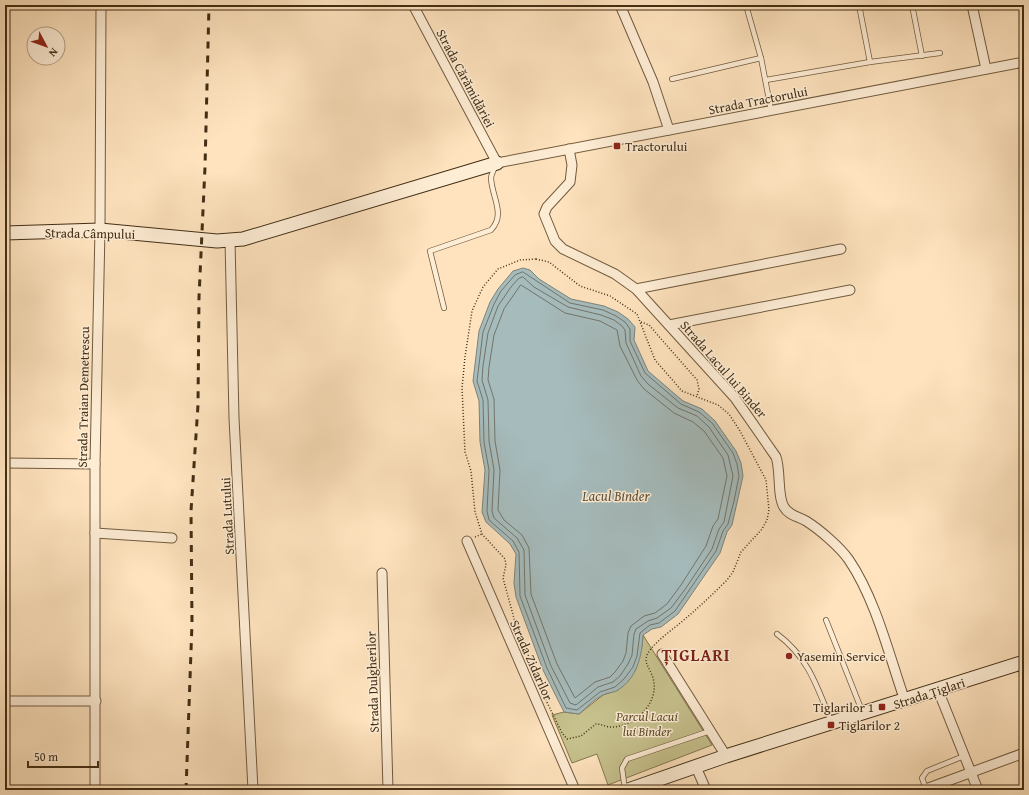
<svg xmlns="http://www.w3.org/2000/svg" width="1029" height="795" viewBox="0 0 1029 795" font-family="'Gentium Book Plus',serif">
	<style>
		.green { fill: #c6c18d; stroke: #847850 }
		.water { fill: #a5bbbc; stroke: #7e8379 }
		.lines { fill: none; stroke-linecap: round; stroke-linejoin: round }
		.shore { stroke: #747468; stroke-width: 1 }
		.lane-casing { stroke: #725b3e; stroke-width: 6 }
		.street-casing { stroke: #725b3e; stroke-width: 11 }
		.secondary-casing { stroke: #432e14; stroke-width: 15 }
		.path { stroke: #432e14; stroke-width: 1.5; stroke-dasharray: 1 2; stroke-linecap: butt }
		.lane { stroke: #feedd5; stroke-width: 4.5 }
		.street { stroke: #feedd5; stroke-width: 9 }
		.secondary { stroke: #feedd5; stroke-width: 13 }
		.rail { stroke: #432e14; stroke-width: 3; stroke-dasharray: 7 7; stroke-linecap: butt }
		.poi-dot { fill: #8f2418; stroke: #feedd5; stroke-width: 1.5 }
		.labels { text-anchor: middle; stroke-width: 3; stroke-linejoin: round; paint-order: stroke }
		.street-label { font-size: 13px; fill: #432e14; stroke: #feedd5 }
		.poi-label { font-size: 13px; fill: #432e14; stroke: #feedd5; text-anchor: start }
		.park-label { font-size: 13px; font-style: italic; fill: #5d4b2c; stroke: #feedd5 }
		.water-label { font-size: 14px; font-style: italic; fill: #5c513e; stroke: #feedd5 }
		.district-label { font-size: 17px; font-weight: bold; letter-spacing: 1px; fill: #7a1f14; stroke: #feedd5 }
	</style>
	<rect width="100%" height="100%" fill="#fee3be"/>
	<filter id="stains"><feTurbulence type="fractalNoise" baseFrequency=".005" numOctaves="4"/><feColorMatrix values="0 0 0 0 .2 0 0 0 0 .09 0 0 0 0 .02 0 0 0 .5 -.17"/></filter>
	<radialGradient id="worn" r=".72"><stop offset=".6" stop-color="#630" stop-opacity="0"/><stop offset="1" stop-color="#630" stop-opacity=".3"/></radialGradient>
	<polygon class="green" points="643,635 712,745 608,785 597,754 572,763 552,715 564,712 579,714 603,695 618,690 626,682 636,669 642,645"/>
	<path class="water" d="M523,268L530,270L539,279L571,299L604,306L618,312L628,319L635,327L634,340L648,371L683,401L702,409L715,421L736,451L741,463L743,476L732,525L727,532L720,553L678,614L661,627L652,629L643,635C642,656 637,678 618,690C614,693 608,692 603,695C594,699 586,708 579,714L564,712L543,670L516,597L514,583L516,554L510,544L486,522L482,512L485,470L480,442L479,401L473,381L479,331L490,302L498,289L513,271Z"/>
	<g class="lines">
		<g class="shore">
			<polygon points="523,272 570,303 603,310 616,316 625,322 630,329 630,341 645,373 681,404 699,412 712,423 733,453 737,464 739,476 734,501 728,524 723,531 716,551 675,611 659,623 650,625 640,633 637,656 633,667 624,679 615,687 600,692 577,710 566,708 547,668 520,596 519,552 513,541 489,520 487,511 489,470 484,442 483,400 477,381 483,332 494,304 501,291 515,275"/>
			<polygon points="523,277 534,287 568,307 601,315 614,320 622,326 625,330 626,343 641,376 648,384 678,408 697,416 709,427 728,455 733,476 724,522 719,529 712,549 686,588 671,608 657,618 648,621 636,629 634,634 632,655 628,664 620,676 613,682 598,687 576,705 570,703 551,666 525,595 524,550 517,538 494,518 492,511 494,470 489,441 488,400 482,380 483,366 488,333 498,306 511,287 518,279"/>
			<polygon points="521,285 565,313 600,321 617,330 620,346 637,380 644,389 674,413 693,422 704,431 723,458 727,476 718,519 713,526 706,546 681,585 667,604 655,613 644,616 631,626 628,633 626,653 623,661 615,672 610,677 595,682 575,698 557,664 531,594 529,548 522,535 504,520 498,510 500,470 495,441 494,399 488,380 489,367 494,335 504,309"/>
		</g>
		<g class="lane-casing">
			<g id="lane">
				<polyline points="746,5 761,58 771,110"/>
				<polyline points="859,5 870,62"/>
				<polyline points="912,5 922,56"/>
				<polyline points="672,79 761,58"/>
				<polyline points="766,80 870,62 940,53"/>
				<path d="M444,308L430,251L491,230C506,214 492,198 491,178C491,175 494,170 495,166"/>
				<polyline points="826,620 862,711"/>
				<path d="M777,634C808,657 817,686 831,721"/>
				<polyline points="926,789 922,778 927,771 964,756"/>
				<polyline points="625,790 622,768 627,759 710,731"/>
			</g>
		</g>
		<g class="street-casing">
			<g id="street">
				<polyline points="413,5 497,163 1024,62"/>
				<polyline points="620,5 653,82 669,130"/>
				<polyline points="972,5 986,69"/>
				<path d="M569,149L572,165L570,182L547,207L544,214L555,241L563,249L615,274L636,289L735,398L776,457C781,471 777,496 784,507C789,516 798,516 806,521C819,529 840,547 849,560C876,600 889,655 905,701"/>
				<polyline points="230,240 234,418 253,790"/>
				<polyline points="636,289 841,249"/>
				<polyline points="669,325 850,290"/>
				<polyline points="5,463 95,464"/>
				<polyline points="95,533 172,538"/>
				<polyline points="467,541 575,790"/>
				<polyline points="382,573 388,790"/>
				<polyline points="662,654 726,756"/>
				<polyline points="938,690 978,790"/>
				<polyline points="5,701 96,701"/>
				<polyline points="696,767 706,790"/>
				<polyline points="95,790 95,464 100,230 101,5"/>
				<polyline points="923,790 1024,753"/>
			</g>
		</g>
		<g class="secondary-casing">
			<g id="secondary">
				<polyline points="5,233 100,230 217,241 243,239 497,163"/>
				<polyline points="628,790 726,756 1024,662"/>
			</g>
		</g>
		<g class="path">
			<path d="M536,259L549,262L580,286L610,296L637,314L655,360L682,391L718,405L729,414L740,431L766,480L769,510L767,520L762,529L741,552L733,572L727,580C711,596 696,610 679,624C669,632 658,640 650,650C641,662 650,667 653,678C660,701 637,725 614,727C608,728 602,724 596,724L581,736L567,739L562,733L539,686L535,670L518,633L503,578L506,565L505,559L482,534L475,512L471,471L465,452L462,388L465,357L472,311L483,287L498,269L520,260Z"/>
			<polyline points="641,322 649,325 697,380 699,389 697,396"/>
			<polyline points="475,537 482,534"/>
		</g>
		<use href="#lane" class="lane"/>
		<use href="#street" class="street"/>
		<use href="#secondary" class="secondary"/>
		<polyline class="rail" points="186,790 192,623 191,511 198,405 199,297 205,167 209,5"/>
	</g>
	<g class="poi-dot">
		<rect x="613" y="142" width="8" height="8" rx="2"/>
		<circle cx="789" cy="656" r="4"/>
		<rect x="878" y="703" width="8" height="8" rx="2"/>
		<rect x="827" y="721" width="8" height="8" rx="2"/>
	</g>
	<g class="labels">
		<g class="street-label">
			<text transform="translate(466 78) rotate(62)" y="5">Strada Cărămidăriei</text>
			<text transform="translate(758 100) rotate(-11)" y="5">Strada Tractorului</text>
			<text transform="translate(90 233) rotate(1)" y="5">Strada Câmpului</text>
			<text transform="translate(724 369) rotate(49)" y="5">Strada Lacul lui Binder</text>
			<text transform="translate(83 397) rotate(-89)" y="5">Strada Traian Demetrescu</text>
			<text transform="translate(227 516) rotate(-93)" y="5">Strada Lutului</text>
			<text transform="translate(532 660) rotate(66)" y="5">Strada Zidarilor</text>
			<text transform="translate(372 682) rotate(-92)" y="5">Strada Dulgherilor</text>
			<text transform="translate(929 693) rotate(-18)" y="5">Strada Țiglari</text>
		</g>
		<g class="poi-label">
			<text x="625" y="151">Tractorului</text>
			<text x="797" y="661">Yasemin Service</text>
			<text x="874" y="712" text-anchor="end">Tiglarilor 1</text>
			<text x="839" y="730">Tiglarilor 2</text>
		</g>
		<g class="park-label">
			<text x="647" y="721">Parcul Lacui<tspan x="647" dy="15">lui Binder</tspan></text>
		</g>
		<g class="water-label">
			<text x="616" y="501">Lacul Binder</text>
		</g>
		<g class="district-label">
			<text x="696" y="661">ȚIGLARI</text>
		</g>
	</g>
	<rect width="1029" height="795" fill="none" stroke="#fee3be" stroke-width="20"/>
	<rect x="6" y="6" width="1017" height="783" fill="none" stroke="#432e14" stroke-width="2"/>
	<rect x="10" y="10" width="1009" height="775" fill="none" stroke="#432e14"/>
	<g transform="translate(46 46) rotate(131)"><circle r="19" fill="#feedd5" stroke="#b3a188"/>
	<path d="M0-3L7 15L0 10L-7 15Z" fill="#8f2418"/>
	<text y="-6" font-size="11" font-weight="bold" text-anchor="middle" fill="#432e14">N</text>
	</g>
	<path d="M28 761v6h70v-6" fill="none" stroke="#432e14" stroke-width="2"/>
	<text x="34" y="761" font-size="12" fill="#432e14" stroke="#feedd5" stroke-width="3" paint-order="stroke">50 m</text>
	<rect width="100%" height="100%" filter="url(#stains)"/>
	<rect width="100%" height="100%" fill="url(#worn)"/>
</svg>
